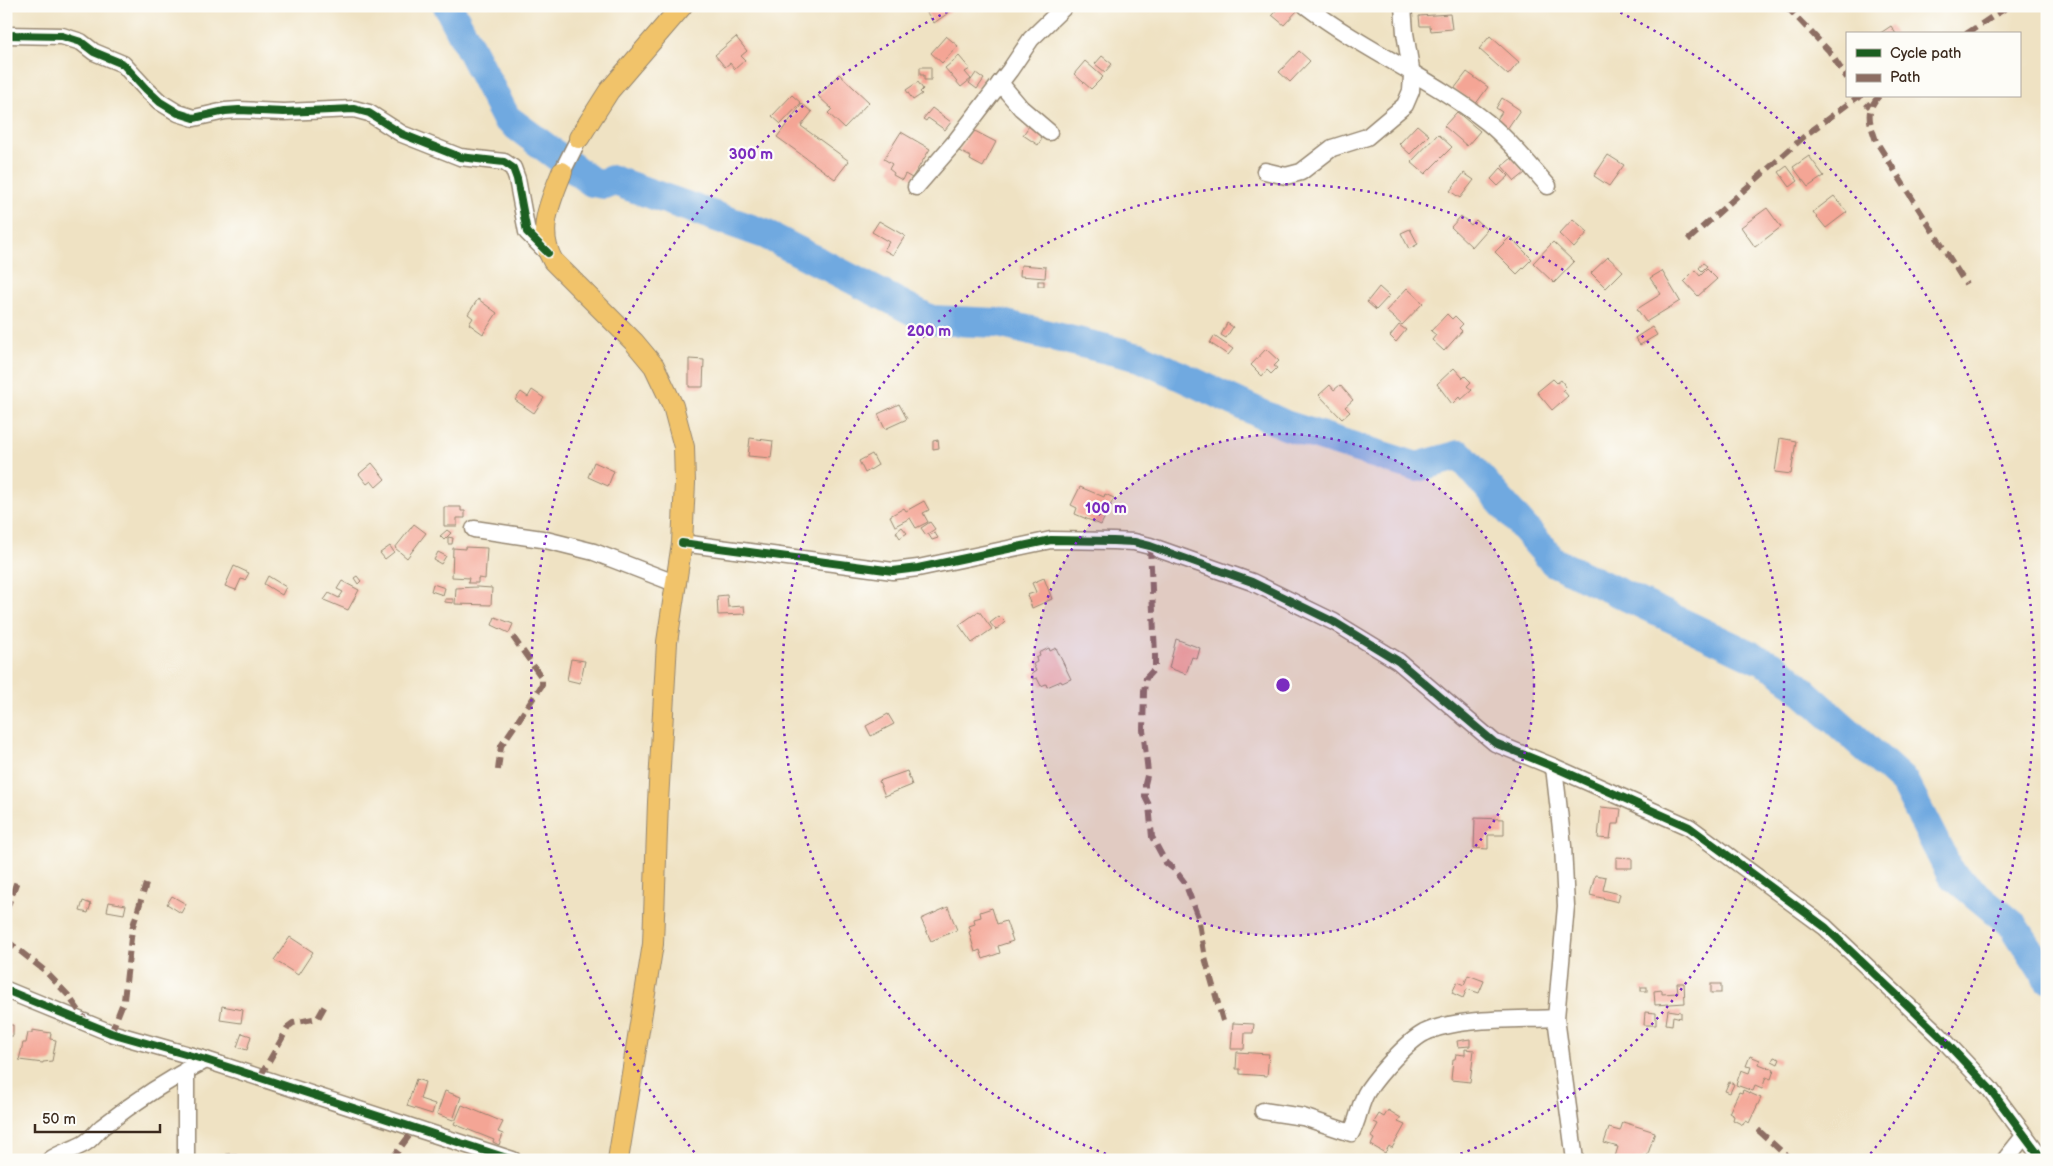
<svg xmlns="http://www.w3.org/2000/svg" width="2053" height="1166" viewBox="0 0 2053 1166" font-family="'Balsamiq Sans',sans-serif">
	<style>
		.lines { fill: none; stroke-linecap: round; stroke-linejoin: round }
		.river { stroke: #70a9e0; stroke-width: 30 }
		.building { fill: #f4a595 }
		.minor-casing { stroke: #958670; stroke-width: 19 }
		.major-casing { stroke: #958670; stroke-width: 22 }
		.minor { stroke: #fff; stroke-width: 16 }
		.major { stroke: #f1c36a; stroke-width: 20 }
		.quiet { stroke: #8d6e63; stroke-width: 6; stroke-dasharray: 12 6; stroke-linecap: butt }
		.cycleway-casing { stroke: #fdfcf7; stroke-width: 11 }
		.cycleway { stroke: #1b5e20; stroke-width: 8 }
		.ring { fill: none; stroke: #7b2cbf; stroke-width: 2.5; stroke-dasharray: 2.5 5 }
		.centre { fill: #7b2cbf; stroke: #fdfcf7; stroke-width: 2.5 }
		.ring-label { font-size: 15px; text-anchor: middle; font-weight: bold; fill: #7b2cbf; stroke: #fdfcf7; stroke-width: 4.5; stroke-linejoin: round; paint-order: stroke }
	</style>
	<rect width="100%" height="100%" fill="#fdfcf7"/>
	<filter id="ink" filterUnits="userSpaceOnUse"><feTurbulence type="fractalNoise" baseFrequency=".02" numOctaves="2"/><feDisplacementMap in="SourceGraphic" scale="10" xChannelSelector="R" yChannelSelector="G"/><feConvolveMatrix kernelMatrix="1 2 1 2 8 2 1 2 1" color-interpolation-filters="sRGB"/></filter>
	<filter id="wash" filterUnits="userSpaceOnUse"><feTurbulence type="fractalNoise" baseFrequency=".0096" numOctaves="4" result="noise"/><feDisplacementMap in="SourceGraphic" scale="20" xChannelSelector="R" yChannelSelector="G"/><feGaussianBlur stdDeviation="1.12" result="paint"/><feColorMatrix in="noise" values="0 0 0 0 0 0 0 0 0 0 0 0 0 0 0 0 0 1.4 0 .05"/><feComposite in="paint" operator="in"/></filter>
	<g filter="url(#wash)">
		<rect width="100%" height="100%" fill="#efe2c3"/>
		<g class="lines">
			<polyline class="river" points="448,6 506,118 592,182 604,184 612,180 765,234 931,320 998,323 1140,357 1285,425 1417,467 1460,455 1554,562 1777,668 1904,782 1951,874 2014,926 2047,977"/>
		</g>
		<g id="blocks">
			<g class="building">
				<polygon points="928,6 958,6 934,23 925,10 929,8"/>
				<polygon points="1280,6 1294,6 1298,10 1284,25 1272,15"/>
				<polygon points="1450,14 1452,29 1431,31 1430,26 1420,26 1419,16"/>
				<polygon points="1891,26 1896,34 1879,34"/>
				<polygon points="946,36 958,46 942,63 931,53"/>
				<polygon points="1490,36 1519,62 1508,75 1479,49"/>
				<polygon points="736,37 747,51 741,56 745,60 735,69 730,63 725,67 715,55"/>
				<polygon points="1299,51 1310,61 1290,82 1279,72"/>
				<polygon points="959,56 970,69 965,72 971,79 961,87 945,68"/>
				<polygon points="1102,56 1112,64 1105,72 1095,64"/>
				<polygon points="1085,61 1103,77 1091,89 1074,74"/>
				<polygon points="920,67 931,67 931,80 924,80 924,75 920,75"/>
				<polygon points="1467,72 1488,87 1475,105 1454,89"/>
				<polygon points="976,73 984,79 977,89 969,83"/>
				<polygon points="839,74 869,102 844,128 828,113 832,109 818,96"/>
				<polygon points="918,82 923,89 920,92 922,94 913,100 906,90"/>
				<polygon points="792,95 801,103 781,124 772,116"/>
				<polygon points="1502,98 1520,110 1507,129 1496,121 1502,112 1496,108"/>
				<polygon points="802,104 812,112 801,126 849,161 835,179 777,137"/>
				<polygon points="932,108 951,122 945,130 928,118 926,121 923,119"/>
				<polygon points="1457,112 1480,131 1467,146 1444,126"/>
				<polygon points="1031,123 1045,134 1038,145 1023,135"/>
				<polygon points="1417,125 1429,135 1410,154 1399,144"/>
				<polygon points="971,129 996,142 983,167 970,160 971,157 959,151"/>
				<polygon points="901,132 930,149 912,178 905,174 902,180 893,175 894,173 889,169 892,164 884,159"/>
				<polygon points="1438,134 1452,147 1425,174 1411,162"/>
				<polygon points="1608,155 1624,165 1609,186 1594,176"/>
				<polygon points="1809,156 1824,176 1808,187 1793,167"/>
				<polygon points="1512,158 1525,173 1515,181 1502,166"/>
				<polygon points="1787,166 1798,181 1790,187 1779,172"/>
				<polygon points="1501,168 1509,176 1498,186 1491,179"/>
				<polygon points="1464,173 1474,180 1460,198 1450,191"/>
				<polygon points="1834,196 1847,212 1826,228 1813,212"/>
				<polygon points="1767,208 1781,227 1755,247 1741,227"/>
				<polygon points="1461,216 1471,225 1476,220 1487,230 1472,247 1451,227"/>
				<polygon points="1573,219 1588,232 1574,248 1559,234"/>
				<polygon points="879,221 905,236 893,255 884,250 889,242 872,232"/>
				<polygon points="1410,229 1418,244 1409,249 1401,233"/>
				<polygon points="1510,237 1532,259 1517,274 1495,252"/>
				<polygon points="1553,242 1574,262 1554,283 1533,263"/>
				<polygon points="1608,257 1623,271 1606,288 1591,273"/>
				<polygon points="1703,263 1707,266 1702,271 1699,268"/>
				<polygon points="1021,265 1046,267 1045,278 1020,276"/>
				<polygon points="1707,269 1717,279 1698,296 1684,281 1695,270 1700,276"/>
				<polygon points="1662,271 1680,301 1646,322 1637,309 1661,294 1650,278"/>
				<rect x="1038" y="281" width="6" height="5"/>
				<polygon points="1379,287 1389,296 1376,310 1367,302"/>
				<polygon points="1407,288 1423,303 1402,325 1386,311"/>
				<polygon points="478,299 497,313 483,334 469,324 473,318 468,314"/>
				<polygon points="1447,314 1452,319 1455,316 1463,324 1459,328 1462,331 1444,351 1432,340 1436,335 1431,331"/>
				<polygon points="1227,323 1233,327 1226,338 1221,335"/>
				<polygon points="1399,325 1406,330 1396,342 1390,336"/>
				<polygon points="1652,327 1657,335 1640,345 1635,338"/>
				<polygon points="1214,336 1233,349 1228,355 1210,343"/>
				<polygon points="1266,349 1279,361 1274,366 1277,368 1271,374 1267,370 1262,376 1251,365"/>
				<polygon points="689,359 704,360 703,387 689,387"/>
				<polygon points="1454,368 1463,378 1465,376 1471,382 1467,386 1472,390 1461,400 1459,397 1452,404 1437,384"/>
				<polygon points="1553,379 1557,383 1561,380 1566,387 1563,390 1568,396 1552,410 1537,392"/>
				<polygon points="1330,385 1334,390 1340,385 1353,400 1345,407 1350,412 1342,419 1319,395"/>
				<polygon points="532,390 544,398 534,413 515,400 521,392 528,397"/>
				<polygon points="899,404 907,419 885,429 878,414"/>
				<polygon points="750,438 773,441 771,458 748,456"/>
				<polygon points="1780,438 1796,441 1791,474 1775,472"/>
				<polygon points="938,440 939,448 933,449 933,441"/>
				<polygon points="872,454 878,465 865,473 859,461"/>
				<polygon points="594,462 614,471 608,486 588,477"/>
				<polygon points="372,463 385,479 376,487 371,481 367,484 359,474"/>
				<polygon points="1080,487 1104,497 1105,494 1114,498 1101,525 1075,514 1077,508 1071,505"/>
				<polygon points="924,501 929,510 923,513 928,522 916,528 910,518 895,526 890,516 904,508 906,511"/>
				<polygon points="444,507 461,507 461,511 465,511 465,518 457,518 457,526 444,526"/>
				<polygon points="930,522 935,529 926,535 921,528"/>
				<polygon points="414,524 426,533 407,558 395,548"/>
				<polygon points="902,527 907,533 900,538 896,532"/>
				<polygon points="447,530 451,533 444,540 440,536"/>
				<polygon points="935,533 938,538 932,540 929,535"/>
				<polygon points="448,537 453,538 452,544 448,544"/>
				<polygon points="390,546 394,552 385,559 380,553"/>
				<polygon points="465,547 487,548 485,579 478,578 478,583 468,583 469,578 452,577 453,548 465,549"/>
				<polygon points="438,552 446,556 441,564 434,560"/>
				<polygon points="234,566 249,573 245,580 241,579 236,590 225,586"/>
				<polygon points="268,576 286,587 282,595 264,584"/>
				<polygon points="357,576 361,581 358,584 354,578"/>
				<polygon points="1044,578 1052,599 1032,608 1027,595 1036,592 1032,583"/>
				<polygon points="342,581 359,590 348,610 324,600 329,593 339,598 343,592 337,589"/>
				<polygon points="433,584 445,588 443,595 431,591"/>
				<polygon points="477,587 492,588 491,605 455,604 456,588"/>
				<polygon points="727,595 728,607 744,606 745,614 718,615 717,596"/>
				<polygon points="445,599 453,599 453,603 445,602"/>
				<polygon points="979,611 992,629 972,643 959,625"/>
				<polygon points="999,616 1005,622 996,630 990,623"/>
				<polygon points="495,617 513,624 509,633 492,625"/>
				<polygon points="1176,639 1200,648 1197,659 1192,657 1186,674 1169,668"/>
				<polygon points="1049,648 1050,651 1056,648 1071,679 1062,683 1061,681 1047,687 1046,684 1041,686 1037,678 1033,679 1031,674 1036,671 1033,664 1037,662 1036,658 1040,656 1039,653"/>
				<polygon points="571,659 585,661 580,683 567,680"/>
				<polygon points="888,714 894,724 871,736 866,726"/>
				<polygon points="907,771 912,785 885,796 879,781"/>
				<polygon points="1601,807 1621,809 1619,824 1612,824 1610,839 1598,838"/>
				<polygon points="1475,818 1504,819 1504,835 1488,835 1488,849 1474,848"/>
				<polygon points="1616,857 1632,858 1632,868 1616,868"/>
				<polygon points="1595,875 1606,877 1603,890 1620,894 1618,902 1590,895"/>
				<polygon points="172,896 186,904 181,913 167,904"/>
				<polygon points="83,901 91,904 88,913 80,911"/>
				<polygon points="109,902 126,905 124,914 107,911"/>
				<polygon points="948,907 957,930 931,941 921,919"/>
				<polygon points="992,908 997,924 1006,921 1013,941 998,946 1000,953 983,959 980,950 975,952 969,932 971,931 969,926 975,924 974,919 981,917 980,912"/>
				<polygon points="290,937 313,952 298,975 274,960"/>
				<polygon points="1468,975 1484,981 1479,993 1467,989 1463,998 1452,993 1457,982 1464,985"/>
				<polygon points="1677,983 1684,983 1685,1003 1655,1005 1654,991 1662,990 1662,994 1678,993"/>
				<rect x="1711" y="984" width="10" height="9"/>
				<rect x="1641" y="987" width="6" height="4"/>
				<polygon points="222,1006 243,1010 241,1023 220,1020"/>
				<polygon points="1668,1010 1681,1012 1681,1018 1673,1016 1672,1025 1666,1024"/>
				<polygon points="1645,1012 1656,1013 1656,1025 1644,1025"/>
				<polygon points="1233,1023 1254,1024 1253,1033 1245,1033 1244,1049 1231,1049"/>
				<polygon points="6,1025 13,1025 13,1036 8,1036 9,1051 6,1051"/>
				<polygon points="32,1030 51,1033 50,1039 56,1040 52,1061 43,1062 43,1063 19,1060 23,1043 26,1043 28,1033 32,1033"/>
				<polygon points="242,1033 251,1036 247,1050 237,1047"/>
				<polygon points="1470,1039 1470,1046 1458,1047 1457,1041"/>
				<polygon points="1465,1049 1474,1050 1470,1082 1451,1080 1453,1059 1455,1059 1456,1054 1465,1055"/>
				<polygon points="1237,1052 1269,1054 1267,1076 1240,1074 1240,1069 1236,1069"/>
				<polygon points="1750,1056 1760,1060 1759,1064 1774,1070 1771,1079 1766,1077 1762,1089 1755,1086 1753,1091 1736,1085 1741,1070 1749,1073 1751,1067 1746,1066"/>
				<polygon points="1774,1057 1780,1059 1778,1064 1772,1061"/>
				<polygon points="416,1079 425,1082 420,1099 435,1104 432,1114 407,1106"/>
				<polygon points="1729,1082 1734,1084 1730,1093 1725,1091"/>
				<polygon points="1743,1090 1761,1098 1749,1123 1745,1121 1743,1125 1733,1120 1734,1116 1729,1113 1739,1092 1742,1093"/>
				<polygon points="445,1091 461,1097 453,1120 437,1114"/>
				<polygon points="462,1105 503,1122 498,1132 503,1134 499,1145 493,1142 494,1140 454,1124"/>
				<polygon points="1388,1110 1401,1118 1398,1122 1405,1125 1392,1148 1389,1146 1385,1153 1371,1145 1374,1139 1371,1137 1378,1124 1374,1122 1379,1114 1384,1117"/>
				<polygon points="1623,1122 1655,1132 1647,1157 1644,1156 1643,1160 1614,1160 1618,1147 1604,1143 1609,1128 1620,1131"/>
				<rect x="227" y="1154" width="9" height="6"/>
			</g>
		</g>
	</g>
	<g filter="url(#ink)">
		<use href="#blocks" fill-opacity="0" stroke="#958670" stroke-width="1"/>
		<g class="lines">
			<g class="minor-casing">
				<g id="minor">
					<path d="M1306,6C1364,50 1431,78 1487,122C1508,139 1530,165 1548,186"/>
					<polyline points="6,35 62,36 81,42 94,52 123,64 146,89 160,102 178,113 194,118 225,111 239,110 284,112 354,109 369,113 402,134 460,157 504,162 513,168 517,179 527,232 548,253"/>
					<polyline points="1000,83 1021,108 1049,132"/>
					<polyline points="1265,171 1286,176 1301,172 1332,148 1367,137 1405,105 1411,91 1412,75 1405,33 1403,6"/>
					<polyline points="562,172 579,138"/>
					<polyline points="916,187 955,142 1010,70 1031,39 1065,6"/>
					<polyline points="474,529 542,539 594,552 677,584"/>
					<polyline points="682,543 893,571 918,568 1051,540 1113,541 1134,542 1150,546 1252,582 1334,622 1398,661 1495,743 1554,767 1689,827 1825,927 1939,1035 1990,1089 2043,1160"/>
					<polyline points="1554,767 1563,846 1566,906 1556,1018 1575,1160"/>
					<polyline points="6,990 111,1033 206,1060 513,1160"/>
					<polyline points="186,1070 186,1160"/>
					<path d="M1263,1111L1303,1117L1351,1133C1359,1120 1359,1103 1368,1090C1379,1074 1407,1042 1424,1033C1456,1017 1520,1020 1556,1018"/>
					<path d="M50,1160C61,1152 74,1150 85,1143C92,1139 96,1132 102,1127C134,1102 169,1079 206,1060"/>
					<polyline points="2005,1160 2025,1135"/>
				</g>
			</g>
			<g class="major-casing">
				<g id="major">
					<polyline points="579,138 609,91 682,6"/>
					<path d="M562,172C550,202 536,232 553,261L634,342L654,366L673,406L684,447L685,483L682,543L667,642L658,802L653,944L618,1160"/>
				</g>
			</g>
			<use href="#minor" class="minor"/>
			<use href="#major" class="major"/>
			<g class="quiet">
				<polyline points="1786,6 1829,51 1847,78"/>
				<polyline points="1966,34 2009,6"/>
				<path d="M1879,96C1864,112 1870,122 1876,141L1966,284"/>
				<polyline points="1688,240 1807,134 1859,96 1870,107"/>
				<polyline points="1150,546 1155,655 1155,668 1146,678 1144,691 1143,730 1148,772 1145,784 1145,797 1149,805 1152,837 1166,863 1175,870 1185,883 1198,917 1205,958 1223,1021"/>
				<polyline points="498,770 501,746 542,685 542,678 513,637"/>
				<polyline points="6,911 17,881"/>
				<polyline points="6,940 44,970 68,995 86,1021"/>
				<polyline points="111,1033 124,1000 132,929 146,884"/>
				<polyline points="260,1077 289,1026 293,1023 318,1018 327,1002"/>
				<polyline points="1758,1130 1791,1160"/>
				<polyline points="391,1160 415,1128"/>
			</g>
			<g class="cycleway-casing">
				<g id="cycleway">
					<polyline points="6,35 62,36 81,42 94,52 123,64 146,89 160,102 178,113 194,118 225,111 239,110 284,112 354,109 369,113 402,134 460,157 504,162 513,168 517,179 527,232 548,253"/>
					<polyline points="682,543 893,571 918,568 1051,540 1113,541 1134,542 1150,546 1252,582 1334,622 1398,661 1495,743 1554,767 1689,827 1825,927 1939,1035 1990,1089 2043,1160"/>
					<polyline points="6,990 111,1033 206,1060 513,1160"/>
				</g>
			</g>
			<use href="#cycleway" class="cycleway"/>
		</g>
	</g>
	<circle cx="1283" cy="685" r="251" fill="#7b2cbf" fill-opacity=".12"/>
	<g class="ring">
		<circle cx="1283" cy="685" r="251"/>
		<path d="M1120 1159A501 501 0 1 1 1446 1159"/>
		<path d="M699 1158A752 752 0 0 1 959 6M1607 6A752 752 0 0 1 1867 1158"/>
	</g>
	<circle cx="1283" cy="685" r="8" class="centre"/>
	<g class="ring-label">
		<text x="751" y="159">300 m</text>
		<text x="929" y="336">200 m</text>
		<text x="1106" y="513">100 m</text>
	</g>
	<rect width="2053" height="1166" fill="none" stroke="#fdfcf7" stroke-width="25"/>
	<rect x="1846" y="32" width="175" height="65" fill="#fdfcf7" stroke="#afa8a0"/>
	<rect x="1856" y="49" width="25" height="8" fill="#1b5e20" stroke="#afa8a0"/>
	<text x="1890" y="58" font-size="15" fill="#3b2a1e">Cycle path</text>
	<rect x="1856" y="74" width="25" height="8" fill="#8d6e63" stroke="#afa8a0"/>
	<text x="1890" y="82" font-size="15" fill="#3b2a1e">Path</text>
	<path d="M35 1124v8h125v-8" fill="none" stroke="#3b2a1e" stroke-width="2.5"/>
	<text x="42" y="1124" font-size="15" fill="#3b2a1e" stroke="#fdfcf7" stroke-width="4" paint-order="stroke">50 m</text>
</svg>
